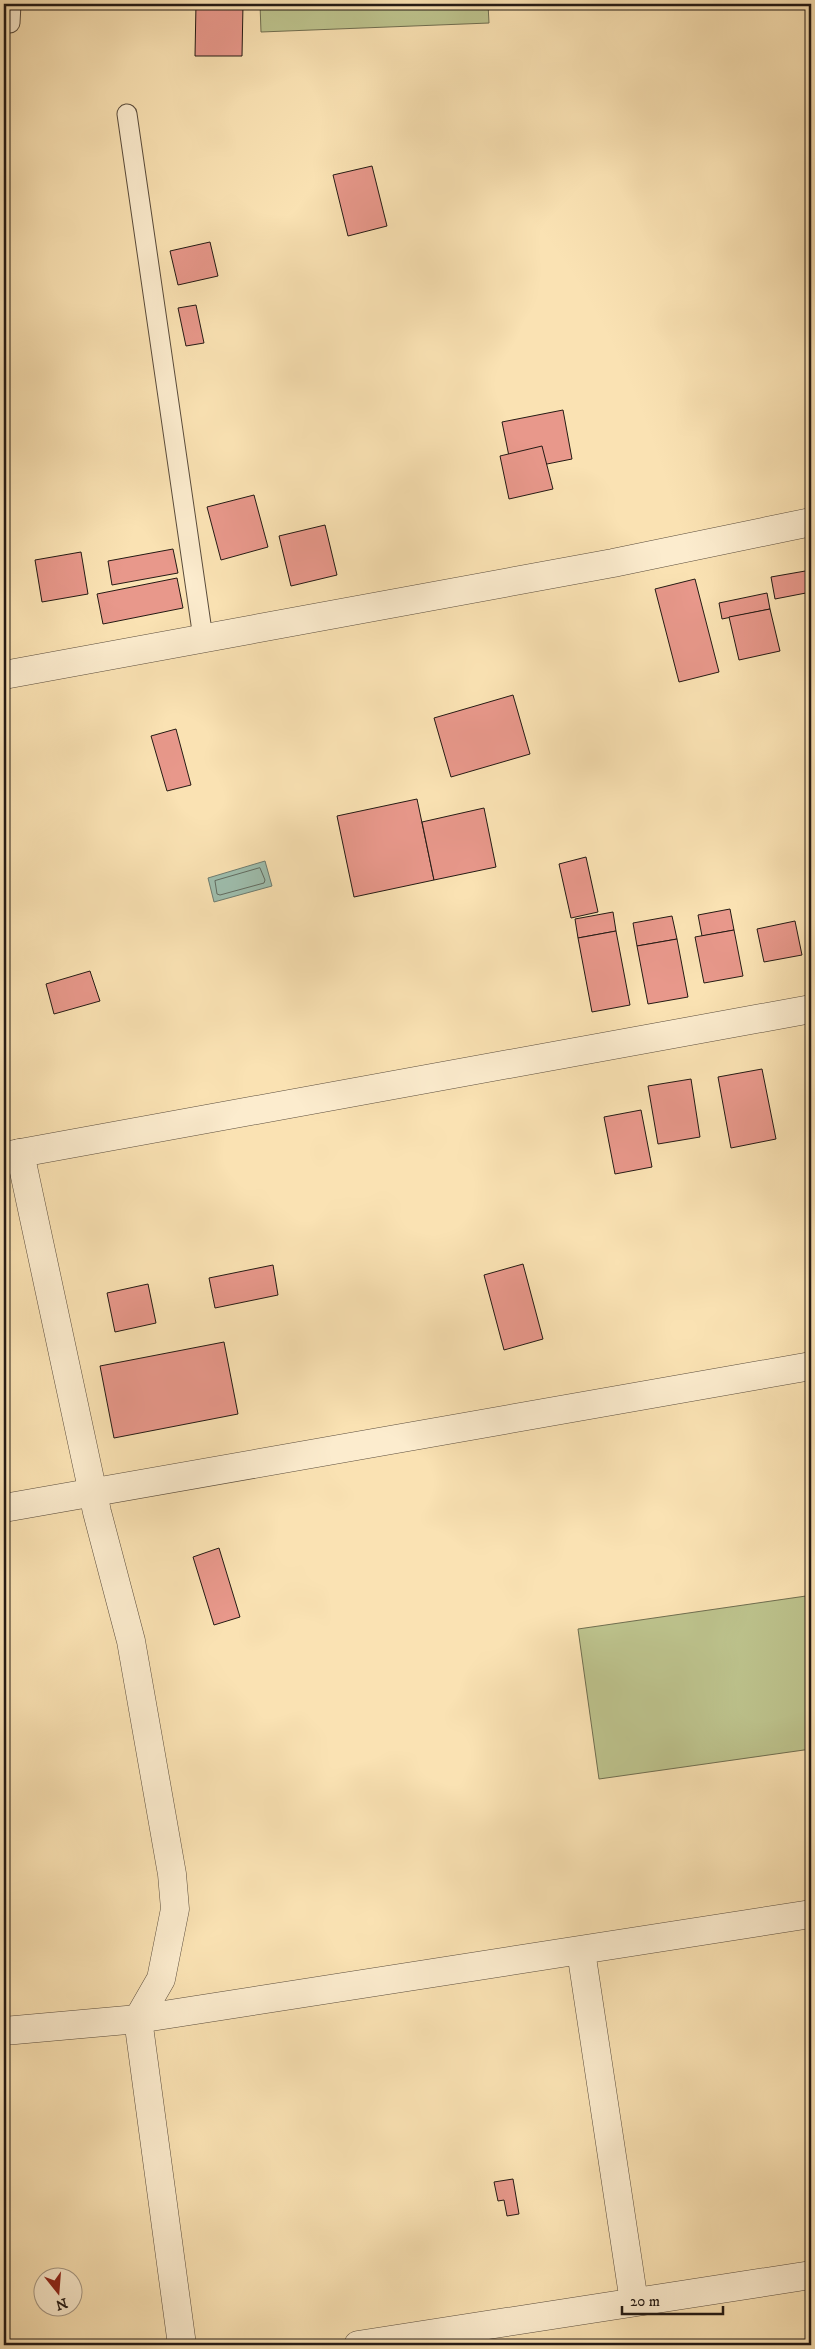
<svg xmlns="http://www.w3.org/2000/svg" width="815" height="2349" viewBox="0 0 815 2349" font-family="'IM FELL DW Pica',serif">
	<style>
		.green { fill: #bdc38d; stroke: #706e50 }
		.water { fill: #9ebeae; stroke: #6d7c70 }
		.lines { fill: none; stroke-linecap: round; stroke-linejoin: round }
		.shore { stroke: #616c61; stroke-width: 1 }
		.building { fill: #e8988b; stroke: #241a14 }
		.service-casing { stroke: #5a4c3c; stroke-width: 21 }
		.minor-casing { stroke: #5a4c3c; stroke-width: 29 }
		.service { stroke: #fcecce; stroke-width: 19 }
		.minor { stroke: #fcecce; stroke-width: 28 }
	</style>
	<rect width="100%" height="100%" fill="#fae2b3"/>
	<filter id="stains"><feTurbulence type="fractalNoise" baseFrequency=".004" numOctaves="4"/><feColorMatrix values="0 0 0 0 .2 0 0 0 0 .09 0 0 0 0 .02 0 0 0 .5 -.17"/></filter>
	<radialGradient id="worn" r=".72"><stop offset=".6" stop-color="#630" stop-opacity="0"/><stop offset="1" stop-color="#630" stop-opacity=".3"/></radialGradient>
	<g class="green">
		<polygon points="260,4 488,4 489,23 261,32"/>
		<polygon points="806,1596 811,1633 811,1749 599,1779 578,1629"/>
	</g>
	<polygon class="water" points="265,861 272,886 214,902 208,878"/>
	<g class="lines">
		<polygon class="shore" points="260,868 265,880 264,883 220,895 217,894 215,881"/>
	</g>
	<g class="building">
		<polygon points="196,4 243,4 242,56 195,56"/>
		<polygon points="372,166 387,226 348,236 333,175"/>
		<polygon points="210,242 218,276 178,285 170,251"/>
		<polygon points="196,305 204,343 186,346 178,308"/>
		<polygon points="563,410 572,459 512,471 502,422"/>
		<polygon points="542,446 553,489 509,499 500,456"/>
		<polygon points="254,495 268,547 221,560 207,507"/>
		<polygon points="325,525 337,575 291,586 279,536"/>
		<polygon points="173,549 178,573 112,585 108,561"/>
		<polygon points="81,552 88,594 42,602 35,560"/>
		<polygon points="811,570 811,592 775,599 771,577"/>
		<polygon points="177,578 183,608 103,624 97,594"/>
		<polygon points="695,579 719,672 679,682 655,589"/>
		<polygon points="767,593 770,609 722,619 719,603"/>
		<polygon points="770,609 780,651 739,660 729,617"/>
		<polygon points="513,695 530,754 451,777 434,718"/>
		<polygon points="176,729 191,785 167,791 151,736"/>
		<polygon points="417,799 434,880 354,897 337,816"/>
		<polygon points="484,808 496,867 434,880 422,822"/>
		<polygon points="586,857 598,912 571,918 559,864"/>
		<polygon points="730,909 734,930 702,936 698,915"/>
		<polygon points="613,912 616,931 578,938 575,919"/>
		<polygon points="672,916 677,939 637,946 633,923"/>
		<polygon points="795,921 802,955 764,962 757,929"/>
		<polygon points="734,930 743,976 704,983 695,937"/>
		<polygon points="616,931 630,1005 592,1012 578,938"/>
		<polygon points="677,939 688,997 648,1004 637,946"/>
		<polygon points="90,971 100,1001 54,1014 46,984"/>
		<polygon points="762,1069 776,1139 731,1148 718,1077"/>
		<polygon points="691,1079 700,1137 658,1144 648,1086"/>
		<polygon points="641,1110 652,1167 615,1174 604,1117"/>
		<polygon points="523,1264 543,1339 504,1350 484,1275"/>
		<polygon points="273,1265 278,1295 215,1308 209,1278"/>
		<polygon points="148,1284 156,1323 115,1332 107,1293"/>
		<polygon points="224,1342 238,1414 114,1438 100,1366"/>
		<polygon points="219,1548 240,1617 214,1625 193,1557"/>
		<polygon points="513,2179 519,2214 507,2216 504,2200 498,2201 494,2182"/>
	</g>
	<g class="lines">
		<g class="service-casing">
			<g id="service">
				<polyline points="10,23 11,4"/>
				<polyline points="127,114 203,638"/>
			</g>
		</g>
		<g class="minor-casing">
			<g id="minor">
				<polyline points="4,675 613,563 811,522"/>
				<polyline points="20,1153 97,1512 131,1641 172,1874 175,1909 161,1979 138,2019 182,2345"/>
				<polyline points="4,1156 811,1009"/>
				<polyline points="4,1508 811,1366"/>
				<polyline points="581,1951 634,2302"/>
				<polyline points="4,2031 138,2019 811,1914"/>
				<polyline points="358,2345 811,2275"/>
			</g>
		</g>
		<use href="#service" class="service"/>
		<use href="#minor" class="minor"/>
	</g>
	<rect width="815" height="2349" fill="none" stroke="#fae2b3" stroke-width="20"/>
	<rect x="5" y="5" width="805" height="2339" fill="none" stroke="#241a14" stroke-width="2.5"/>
	<rect x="10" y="10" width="795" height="2329" fill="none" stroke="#241a14"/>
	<g transform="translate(58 2292) rotate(163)"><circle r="24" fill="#fcecce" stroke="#a69884"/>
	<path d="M0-4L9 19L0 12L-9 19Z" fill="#8f2418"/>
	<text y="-8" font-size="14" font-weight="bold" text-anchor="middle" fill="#241a14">N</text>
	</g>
	<path d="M622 2306v8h101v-8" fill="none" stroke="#241a14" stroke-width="2.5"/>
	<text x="630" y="2306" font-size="15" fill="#241a14" stroke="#fcecce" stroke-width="4" paint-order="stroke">20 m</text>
	<rect width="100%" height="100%" filter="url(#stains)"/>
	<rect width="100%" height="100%" fill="url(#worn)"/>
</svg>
